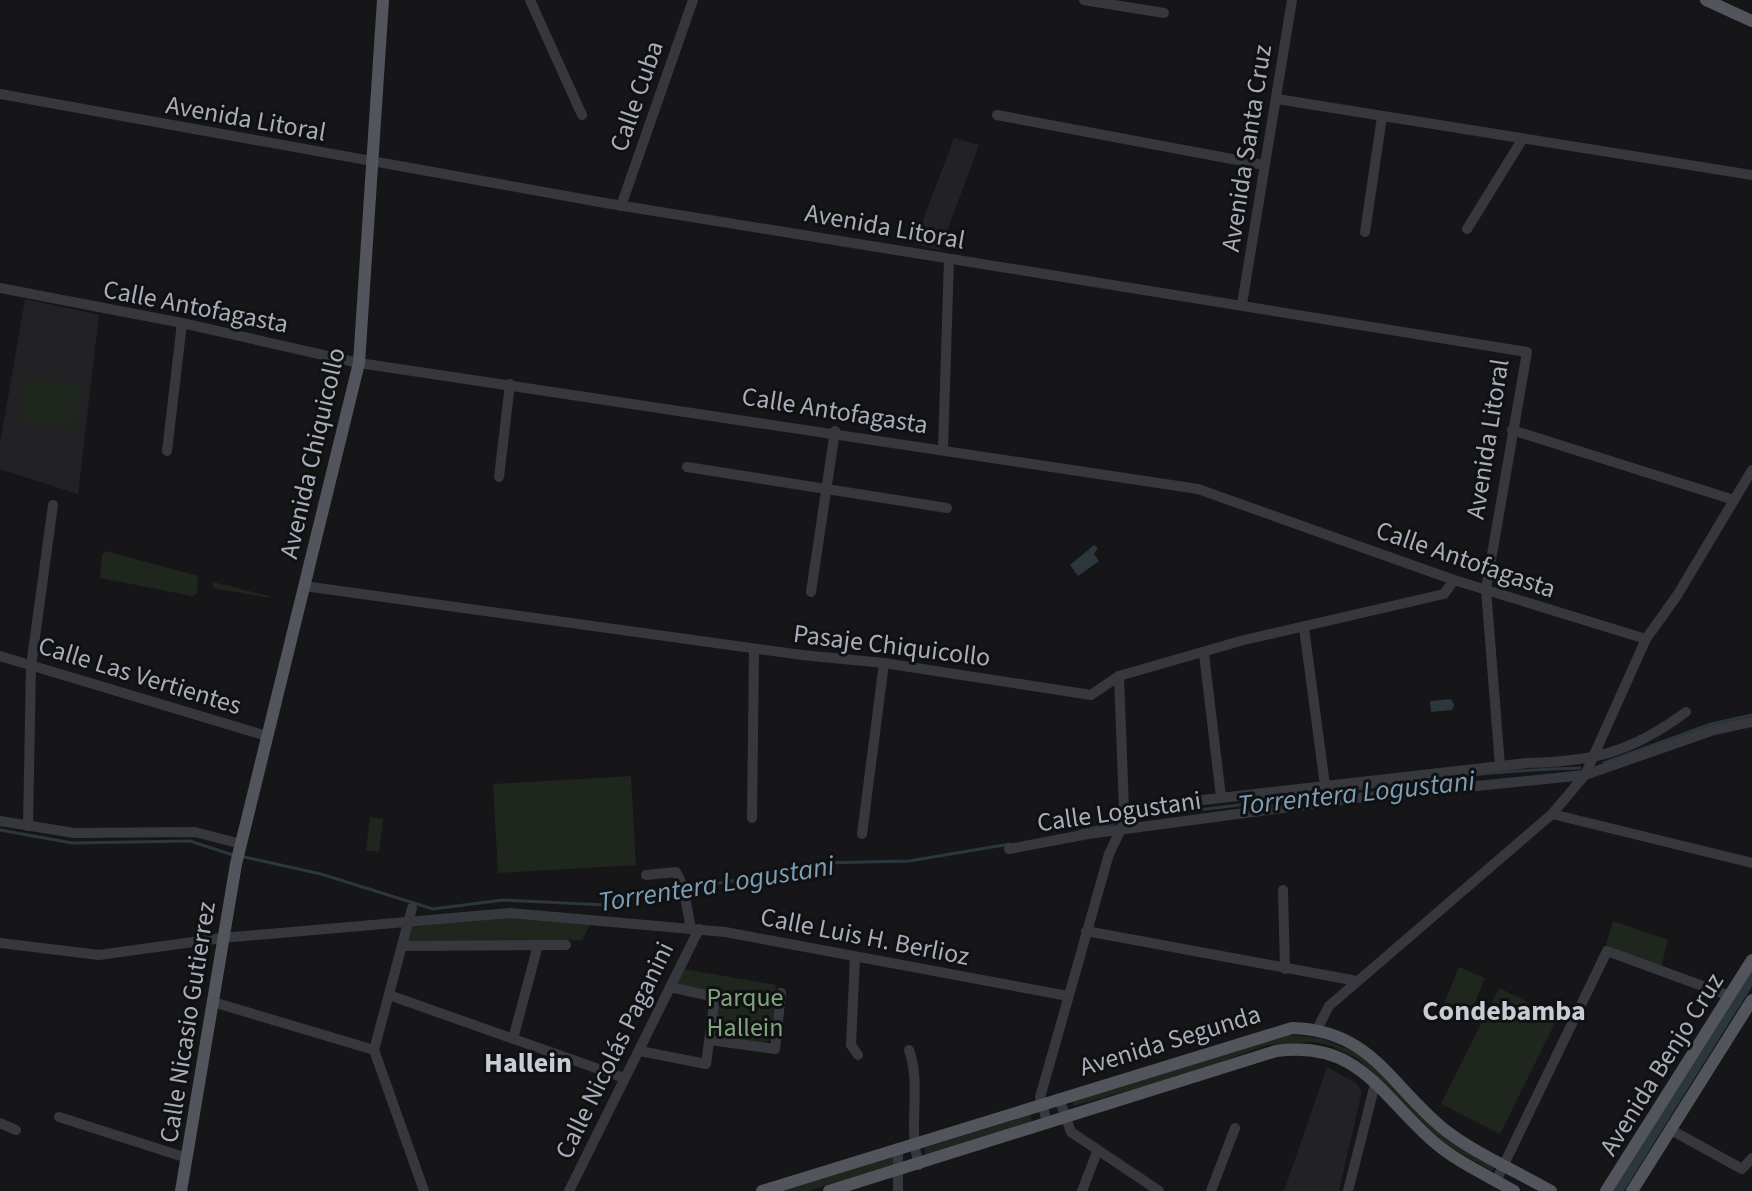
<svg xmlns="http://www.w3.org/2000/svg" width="1752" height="1191" viewBox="0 0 1752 1191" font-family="'Source Sans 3',sans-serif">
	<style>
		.built { fill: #222225 }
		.green { fill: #1e261e }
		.water { fill: #2b363d }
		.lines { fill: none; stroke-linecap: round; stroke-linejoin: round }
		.stream { stroke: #2b363d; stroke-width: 3 }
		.canal { stroke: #2b363d; stroke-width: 10 }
		.minor { stroke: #37383d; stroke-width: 10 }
		.major { stroke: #53555d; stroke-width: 12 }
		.labels { text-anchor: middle; stroke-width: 6; stroke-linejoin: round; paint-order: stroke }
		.street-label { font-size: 26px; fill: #a7aeb9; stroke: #111113 }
		.park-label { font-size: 26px; fill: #7ea57d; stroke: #111113 }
		.water-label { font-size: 28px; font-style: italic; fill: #7c9fb6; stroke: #111113 }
		.neighbourhood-label { font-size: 28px; font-weight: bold; fill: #c8cdd5; stroke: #111113 }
	</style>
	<rect width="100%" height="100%" fill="#161618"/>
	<g class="built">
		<polygon points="954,138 979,145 940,250 914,244"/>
		<polygon points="25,299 99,315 78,494 0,469 0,444"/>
		<polygon points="1327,1067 1356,1083 1362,1091 1339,1191 1284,1191"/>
	</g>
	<g class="green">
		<polygon points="25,378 81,386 75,429 20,421"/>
		<polygon points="106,551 198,576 197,594 192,596 100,578 102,555"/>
		<polygon points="213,582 269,596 271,598 213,588"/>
		<polygon points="631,776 636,865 498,873 493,784"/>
		<polygon points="370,817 383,819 379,852 366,850"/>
		<polygon points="505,917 591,923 582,940 411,943 408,940 411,927"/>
		<polygon points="1613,921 1668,940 1661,968 1606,945"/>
		<polygon points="1459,967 1485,978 1467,1022 1441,1011"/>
		<polygon points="684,969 776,985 771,1039 764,1043 718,1036 714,1032 717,994 679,987 677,980"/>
		<polygon points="1499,988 1558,1017 1500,1134 1441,1104"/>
		<polygon points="1289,1035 1321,1038 1362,1055 1495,1166 1492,1171 1445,1144 1358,1059 1332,1046 1315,1042 1267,1045 1185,1075 1073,1106 1073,1100"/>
		<polygon points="1030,1115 1033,1122 926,1155 924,1148"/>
		<polygon points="893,1156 893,1165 808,1191 780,1191"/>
	</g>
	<g class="water">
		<polygon points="1094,545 1098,548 1094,554 1099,561 1078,576 1070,565"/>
		<polygon points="1451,699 1454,705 1452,710 1431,712 1430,701"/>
	</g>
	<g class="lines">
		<g class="stream">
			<polyline points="1604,763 1711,724 1752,715"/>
			<path d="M1127,820L1147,815C1291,803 1435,771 1580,768"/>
			<polyline points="0,830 72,843 190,841 233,855"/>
			<polyline points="1080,831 1119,822"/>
			<polyline points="240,856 321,874 433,909 503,900 606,905 633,897 744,879 820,863 909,861 1010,844"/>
		</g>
		<polyline class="canal" points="1618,1191 1752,977"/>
		<g class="minor">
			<polyline points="530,0 582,115"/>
			<polyline points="1084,0 1164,13"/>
			<polyline points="0,94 605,203 1527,352 1486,589 1500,766"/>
			<polyline points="1277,99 1752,175"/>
			<polyline points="997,115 1264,165"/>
			<polyline points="621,206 693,0"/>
			<polyline points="1467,229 1522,140"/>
			<polyline points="1365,232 1382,117"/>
			<polyline points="0,288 182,323 359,363 1198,489 1454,580 1646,639"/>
			<polyline points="1242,304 1292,0"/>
			<polyline points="1512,430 1734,500"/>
			<polyline points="943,449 949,259"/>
			<polyline points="167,451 182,323"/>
			<polyline points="687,467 947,508"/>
			<polyline points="499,477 510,384"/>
			<polyline points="304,586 802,655 884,663 1091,695 1119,676 1244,640 1444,594 1454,580"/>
			<polyline points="811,592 835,431"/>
			<polyline points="1304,628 1325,785"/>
			<polyline points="1204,654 1221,797"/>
			<polyline points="0,656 267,736"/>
			<path d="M1124,809L1527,763C1593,762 1632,752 1686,712"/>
			<polyline points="1552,814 1752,863"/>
			<polyline points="752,818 754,649"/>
			<polyline points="0,821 74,833 195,832 241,844"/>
			<polyline points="28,826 31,666 53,505"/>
			<polyline points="862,834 884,663"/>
			<polyline points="1009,849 1088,834 1357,798 1585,775 1714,730 1752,722"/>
			<polyline points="646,875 676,872 683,886 691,929"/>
			<polyline points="1283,890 1285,969"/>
			<polyline points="412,908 374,1050 424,1191"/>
			<polyline points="1086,931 1357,981"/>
			<polyline points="0,943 99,955 222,938 510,913 725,932 1068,996"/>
			<polyline points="402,946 566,945"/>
			<polyline points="855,957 851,1045 858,1055"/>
			<polyline points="389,995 624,1078"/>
			<polyline points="213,1002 374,1050"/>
			<polyline points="1317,1029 1329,1006 1552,814 1585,775 1646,639 1678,594 1752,470"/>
			<polyline points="513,1039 538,945"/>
			<polyline points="710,1040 775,1049 781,993"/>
			<path d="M909,1050C922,1086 907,1127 919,1165"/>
			<polyline points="640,1051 706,1064 715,997 670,987"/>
			<polyline points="1059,1098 1071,1132 1159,1191"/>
			<polyline points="59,1117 187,1158"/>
			<polyline points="1047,1122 1040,1097 1043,1087 1109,854 1123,825 1124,809 1119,676"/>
			<polyline points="0,1123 16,1130"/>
			<polyline points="1671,1130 1742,1169 1752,1158"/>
			<polyline points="898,1148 898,1191"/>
			<polyline points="1496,1181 1607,951 1730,996"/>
			<polyline points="569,1191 699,929"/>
			<polyline points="1082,1191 1097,1152"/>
			<polyline points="1211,1191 1235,1128"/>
			<polyline points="1348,1191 1375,1084"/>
		</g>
		<g class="major">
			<polyline points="1706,0 1752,21"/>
			<polyline points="181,1191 236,864 359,363 383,0"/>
			<path d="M762,1191L1292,1028C1372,1030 1390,1086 1445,1130C1476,1154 1516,1171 1551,1191"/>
			<path d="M829,1191L1276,1051C1359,1040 1379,1094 1434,1142C1457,1162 1488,1176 1514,1191"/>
			<polyline points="1606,1191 1752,960"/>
			<polyline points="1632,1191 1752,1000"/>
		</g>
	</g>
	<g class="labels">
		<g class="street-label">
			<text transform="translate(636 96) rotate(-71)" y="9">Calle Cuba</text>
			<text transform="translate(246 118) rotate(10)" y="9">Avenida Litoral</text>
			<text transform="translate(1246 148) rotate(-81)" y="9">Avenida Santa Cruz</text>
			<text transform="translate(885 226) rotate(10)" y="9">Avenida Litoral</text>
			<text transform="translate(196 306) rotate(11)" y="9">Calle Antofagasta</text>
			<text transform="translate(835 410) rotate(9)" y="9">Calle Antofagasta</text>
			<text transform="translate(1487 439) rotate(-81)" y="9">Avenida Litoral</text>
			<text transform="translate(312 453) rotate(-77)" y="9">Avenida Chiquicollo</text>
			<text transform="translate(1466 559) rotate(19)" y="9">Calle Antofagasta</text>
			<text transform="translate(892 645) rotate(7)" y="9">Pasaje Chiquicollo</text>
			<text transform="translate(140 675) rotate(17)" y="9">Calle Las Vertientes</text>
			<text transform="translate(1119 811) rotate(-8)" y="9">Calle Logustani</text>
			<text transform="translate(865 936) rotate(11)" y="9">Calle Luis H. Berlioz</text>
			<text transform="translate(187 1022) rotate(-81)" y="9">Calle Nicasio Gutierrez</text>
			<text transform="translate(1170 1040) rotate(-17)" y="9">Avenida Segunda</text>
			<text transform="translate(614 1050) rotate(-64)" y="9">Calle Nicolás Paganini</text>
			<text transform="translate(1661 1064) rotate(-58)" y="9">Avenida Benjo Cruz</text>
		</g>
		<g class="park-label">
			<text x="745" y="1006">Parque<tspan x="745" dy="30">Hallein</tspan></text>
		</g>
		<g class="water-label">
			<text transform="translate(1356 792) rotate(-6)" y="10">Torrentera Logustani</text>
			<text transform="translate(716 883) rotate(-9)" y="10">Torrentera Logustani</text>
		</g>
		<g class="neighbourhood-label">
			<text x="1504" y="1020">Condebamba</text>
			<text x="528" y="1072">Hallein</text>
		</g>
	</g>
</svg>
